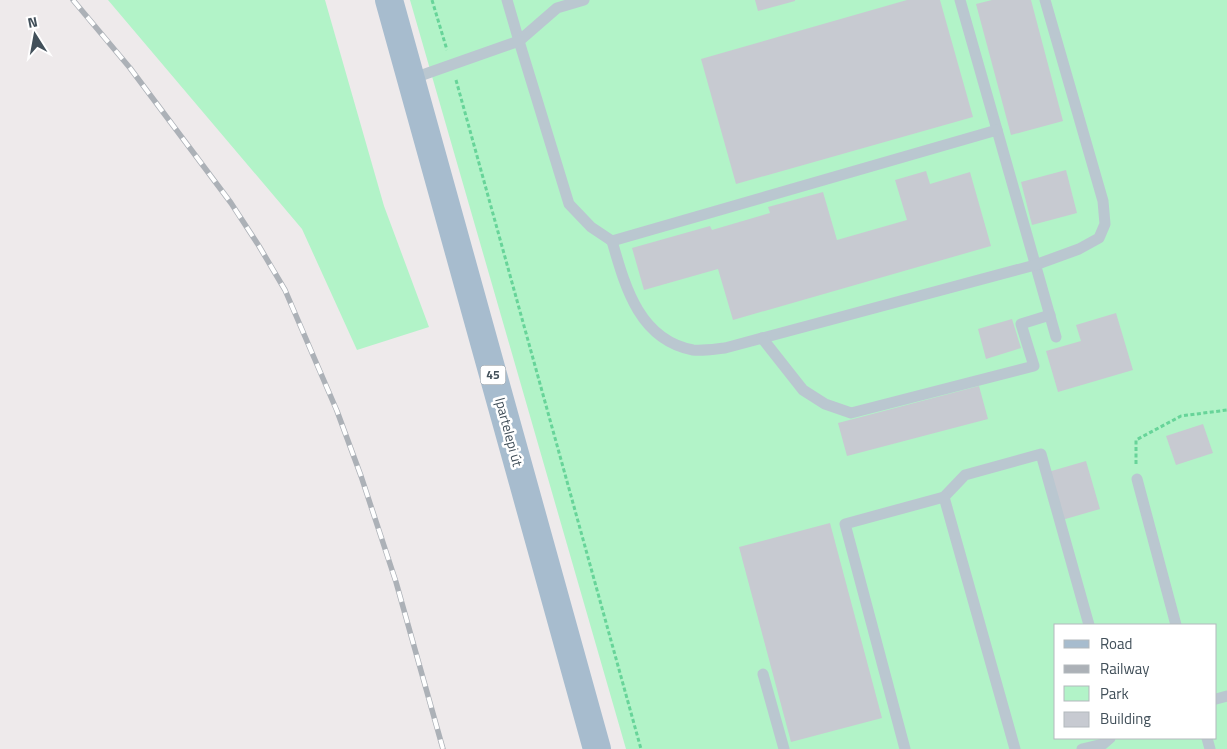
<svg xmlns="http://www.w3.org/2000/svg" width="1227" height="749" viewBox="0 0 1227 749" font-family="'Titillium Web',sans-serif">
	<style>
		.green { fill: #b2f3c8; fill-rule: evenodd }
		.building { fill: #c7cad1 }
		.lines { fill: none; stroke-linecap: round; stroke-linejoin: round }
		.path { stroke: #67d499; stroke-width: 3; stroke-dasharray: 4 2.5; stroke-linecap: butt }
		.lane { stroke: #bac7d0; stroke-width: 11 }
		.primary { stroke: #a7bcce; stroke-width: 28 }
		.rail-casing { stroke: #acb1b7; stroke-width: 5.5 }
		.rail { stroke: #fff; stroke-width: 4; stroke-dasharray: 11; stroke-linecap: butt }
		.labels { text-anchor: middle; stroke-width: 5; stroke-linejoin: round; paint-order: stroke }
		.shield { fill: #fff; stroke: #7b848c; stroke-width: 1 }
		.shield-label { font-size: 12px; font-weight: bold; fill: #42505a }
		.street-label { font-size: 14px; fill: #42505a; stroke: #fff }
	</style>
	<rect width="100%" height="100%" fill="#eeeaeb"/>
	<g class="green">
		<polygon points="108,0 325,0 384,206 429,327 357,350 302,229"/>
		<path d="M410,0H1227V749H626ZM1056,625H1216V738H1056Z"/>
	</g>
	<g class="building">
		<polygon points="755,0 795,0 795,1 758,11"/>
		<polygon points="907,0 940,0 973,117 736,184 701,59"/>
		<polygon points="992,0 1031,0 1063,121 1011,135 976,4"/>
		<polygon points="1066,170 1077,213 1032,225 1021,182"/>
		<polygon points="926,171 930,184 970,172 991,246 733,320 718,269 644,290 632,248 710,226 712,230 770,213 768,207 823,192 837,240 907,220 895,180"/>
		<polygon points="1116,313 1133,370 1058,392 1046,351 1081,341 1076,325"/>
		<polygon points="1012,319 1021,348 986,359 978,329"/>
		<polygon points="979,386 988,419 847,456 838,423"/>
		<polygon points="1203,424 1213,453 1176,465 1166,436"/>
		<polygon points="1086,461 1100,509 1062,520 1048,472"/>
		<polygon points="830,523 882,718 791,742 739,547"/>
	</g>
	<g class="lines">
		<g class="path">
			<polyline points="432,0 447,50"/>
			<polyline points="456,80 641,749"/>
			<polyline points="1136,464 1136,440 1181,416 1227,410"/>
		</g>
		<g class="lane">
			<polyline points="507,0 519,41 557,8 584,0"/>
			<polyline points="960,0 1056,337"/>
			<polyline points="411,79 519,41 569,204 591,227 612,241"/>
			<path d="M997,130L612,241C625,286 639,340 693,350C703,351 715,349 725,348L1035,265L1079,249L1099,238L1105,224L1103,201L1045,0"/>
			<polyline points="762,338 803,390 825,404 851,413 1034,366 1021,324 1050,315"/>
			<polyline points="1137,479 1176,625"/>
			<polyline points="944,497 965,475 1041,454 1089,625"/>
			<polyline points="763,674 784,749"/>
			<polyline points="1216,699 1227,696"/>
			<polyline points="1207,738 1210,749"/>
			<polyline points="905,749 845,524 944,497 1015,749"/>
			<polyline points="1082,749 1103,744 1110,738"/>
		</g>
		<polyline class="primary" points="389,0 597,749"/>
		<g class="rail-casing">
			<polyline id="rail" points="73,0 130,68 231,203 259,246 285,290 337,411 361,476 396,582 443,749"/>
		</g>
		<use href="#rail" class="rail"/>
	</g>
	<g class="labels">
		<rect class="shield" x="480.5" y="365.5" width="25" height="19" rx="4"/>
		<g class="shield-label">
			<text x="493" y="379">45</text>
		</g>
		<g class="street-label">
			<text transform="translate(509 432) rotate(75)" y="5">Ipartelepi út</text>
		</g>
	</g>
	<rect x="1054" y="624" width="162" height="115" fill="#ffffff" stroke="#b3b9bd"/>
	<rect x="1064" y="640" width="25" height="8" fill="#a7bcce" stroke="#b3b9bd"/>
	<text x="1100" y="649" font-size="15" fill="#42505a">Road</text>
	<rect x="1064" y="665" width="25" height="8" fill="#acb1b7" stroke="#b3b9bd"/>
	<text x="1100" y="674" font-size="15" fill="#42505a">Railway</text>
	<rect x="1064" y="686" width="25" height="15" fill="#b2f3c8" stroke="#b3b9bd"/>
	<text x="1100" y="699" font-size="15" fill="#42505a">Park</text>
	<rect x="1064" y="712" width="25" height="15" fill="#c7cad1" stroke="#b3b9bd"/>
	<text x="1100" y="724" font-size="15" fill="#42505a">Building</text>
	<g transform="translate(35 35) rotate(349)" stroke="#ffffff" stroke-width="4" paint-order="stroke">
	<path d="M0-4L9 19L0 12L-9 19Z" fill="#42505a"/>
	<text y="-8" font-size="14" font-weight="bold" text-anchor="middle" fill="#42505a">N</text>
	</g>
</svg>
